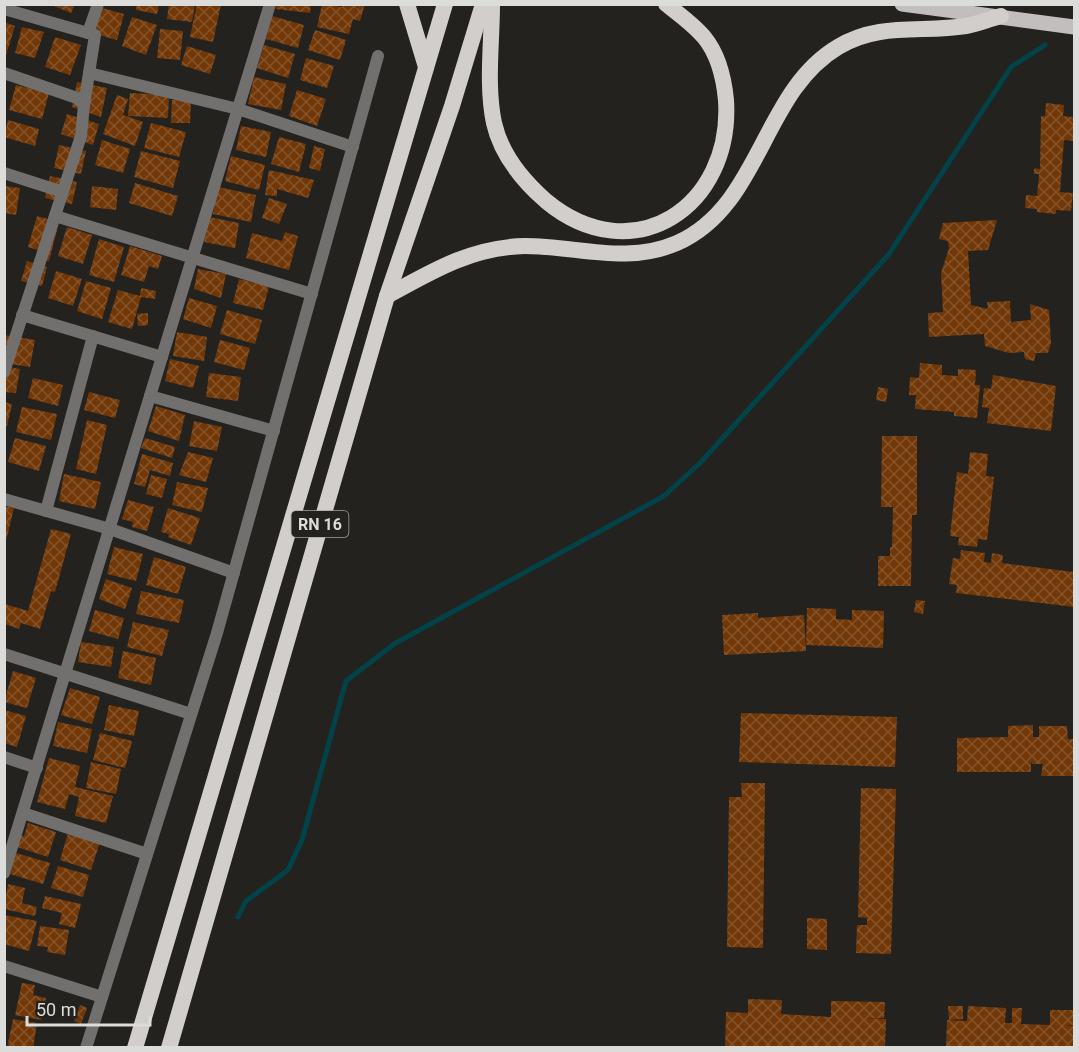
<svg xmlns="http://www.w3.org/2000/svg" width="1079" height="1052" viewBox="0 0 1079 1052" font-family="Roboto,sans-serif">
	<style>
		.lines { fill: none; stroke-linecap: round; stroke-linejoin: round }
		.stream { stroke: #014349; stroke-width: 5 }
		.building { fill: url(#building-cross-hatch) }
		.minor { stroke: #72706f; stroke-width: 12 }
		.primary { stroke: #c2bebd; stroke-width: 15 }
		.trunk { stroke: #d2cecc; stroke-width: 16 }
		.labels { text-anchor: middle; stroke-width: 4.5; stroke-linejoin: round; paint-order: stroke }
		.shield { fill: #23221f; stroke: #a4a4a2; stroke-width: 1.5 }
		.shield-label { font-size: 16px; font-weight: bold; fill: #dcdcda }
	</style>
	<defs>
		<pattern id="building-cross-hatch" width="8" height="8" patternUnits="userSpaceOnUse" patternTransform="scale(1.5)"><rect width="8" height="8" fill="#713706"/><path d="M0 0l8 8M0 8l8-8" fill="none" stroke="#85532a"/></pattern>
	</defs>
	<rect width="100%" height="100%" fill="#23221f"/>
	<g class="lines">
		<polyline class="stream" points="238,917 246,901 288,870 302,840 346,681 394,644 664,496 701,462 889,254 1011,67 1045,45"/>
	</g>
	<g class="building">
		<polygon points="49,4 75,4 71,13"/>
		<polygon points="137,4 159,4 157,14 136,10"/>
		<polygon points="169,4 195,4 192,22 167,19"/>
		<polygon points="197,4 221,4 213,42 190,37"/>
		<polygon points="276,4 311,4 310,13 276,9"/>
		<polygon points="322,4 342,7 343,4 357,4 355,14 358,4 365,4 360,21 353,19 349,34 317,27"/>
		<polygon points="98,7 124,14 117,40 91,33"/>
		<polygon points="272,16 304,25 298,48 266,39"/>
		<polygon points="132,17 157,25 146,55 122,46"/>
		<polygon points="4,22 15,26 6,55 4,54"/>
		<polygon points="22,27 44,32 35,58 15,53"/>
		<polygon points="160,29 183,31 180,60 157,58"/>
		<polygon points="315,30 346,40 340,60 308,50"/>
		<polygon points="55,37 81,45 70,75 45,67"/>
		<polygon points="264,45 295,54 288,78 257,68"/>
		<polygon points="187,46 216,55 210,74 181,65"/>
		<polygon points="306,58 334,66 327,88 300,80"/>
		<polygon points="254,77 286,84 281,110 248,104"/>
		<polygon points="77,82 107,88 101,117 72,107"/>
		<polygon points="16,85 49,93 42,119 9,110"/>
		<polygon points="297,90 326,99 317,126 289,116"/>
		<polygon points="130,93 169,95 168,118 128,116"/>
		<polygon points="117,95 128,99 123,115 143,122 135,146 103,134"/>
		<polygon points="172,100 191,101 190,123 171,123"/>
		<polygon points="1046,103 1064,105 1063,116 1074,117 1074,141 1064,140 1060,192 1073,193 1071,211 1056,210 1056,214 1037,212 1037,209 1025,208 1026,195 1037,196 1039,174 1034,174 1034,168 1040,169 1041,116 1045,116"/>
		<polygon points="67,114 99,124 93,145 61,134"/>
		<polygon points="8,120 39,129 35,146 4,137"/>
		<polygon points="151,123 186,132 179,157 144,148"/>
		<polygon points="241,126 271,132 266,157 236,150"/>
		<polygon points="279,137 306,144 299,172 271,164"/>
		<polygon points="102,140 130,149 123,173 95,165"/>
		<polygon points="59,145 86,151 81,174 54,168"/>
		<polygon points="314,146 325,149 320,171 309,168"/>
		<polygon points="141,151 180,161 173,188 134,177"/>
		<polygon points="231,156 265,165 259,190 225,181"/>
		<polygon points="269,170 314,180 308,198 277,189 277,196 265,195"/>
		<polygon points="50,176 77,182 72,204 45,198"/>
		<polygon points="135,183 178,196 172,216 129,203"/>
		<polygon points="4,186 20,188 16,215 4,213"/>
		<polygon points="92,186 118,189 116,210 90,207"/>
		<polygon points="218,187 256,195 251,222 213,214"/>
		<polygon points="269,198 287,204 279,224 262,218"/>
		<polygon points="37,216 59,222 49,261 36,258 38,250 28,247"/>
		<polygon points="209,217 239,223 235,248 204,242"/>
		<polygon points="997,220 988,250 968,251 971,305 988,309 987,302 1010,301 1011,322 1031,320 1030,304 1049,310 1051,343 1048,353 1036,353 1034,361 1025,359 1024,352 1009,353 985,346 984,334 929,337 928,313 943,312 941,273 949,248 948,241 939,239 943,223"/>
		<polygon points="67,227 92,235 83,264 58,256"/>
		<polygon points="285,232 298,236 289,270 246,258 252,233 282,241"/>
		<polygon points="99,239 124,247 114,282 89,275"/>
		<polygon points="130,246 162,256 158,269 149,266 144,282 121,275"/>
		<polygon points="27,261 47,267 42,286 21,281"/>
		<polygon points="198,269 226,274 221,298 194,289"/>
		<polygon points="56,271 82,279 73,306 48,298"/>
		<polygon points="239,279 269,286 263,310 233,303"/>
		<polygon points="86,281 111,288 102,319 77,311"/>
		<polygon points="141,288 156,291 155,299 141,297 132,329 108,322 118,290 140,296"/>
		<polygon points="189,298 217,306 211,328 183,319"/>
		<polygon points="227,310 262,320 255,344 220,334"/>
		<polygon points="148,313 148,325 138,326 137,314"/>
		<polygon points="177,332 207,337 204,361 173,356"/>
		<polygon points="4,335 35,340 30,367 4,363"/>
		<polygon points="220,340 250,348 244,370 214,362"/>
		<polygon points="170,359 199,366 193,388 165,381"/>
		<polygon points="920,363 942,365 942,375 958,376 958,369 976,370 975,385 980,385 977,418 954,416 954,412 915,409 916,395 909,395 910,377 919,378"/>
		<polygon points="4,366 20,369 16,393 4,392"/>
		<polygon points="209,373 241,377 238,401 206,397"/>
		<polygon points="993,375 1056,386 1051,431 987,423 989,408 982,407 984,388 991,389"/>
		<polygon points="33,378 63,385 58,406 28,398"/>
		<polygon points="878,387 888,389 886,402 876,400"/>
		<polygon points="89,392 120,400 115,418 84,410"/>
		<polygon points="4,402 12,404 7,426 4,426"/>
		<polygon points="156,406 185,415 179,441 148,431"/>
		<polygon points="22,407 57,414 51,440 16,432"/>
		<polygon points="87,420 107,425 96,474 76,469"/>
		<polygon points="194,421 222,427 217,451 189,446"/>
		<polygon points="882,436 917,436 917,515 912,515 911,586 878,586 878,556 890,556 890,547 892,547 893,507 881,507"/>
		<polygon points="15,438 46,446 39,471 8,462"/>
		<polygon points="145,438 175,447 172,458 141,448"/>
		<polygon points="188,452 213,458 206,482 179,475"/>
		<polygon points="970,452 988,454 986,476 994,477 987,540 978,539 977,547 958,545 959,537 950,536 957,472 968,474"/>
		<polygon points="142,454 173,463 170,476 150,470 145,487 134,484"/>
		<polygon points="64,474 101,482 95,509 59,501"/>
		<polygon points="151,475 167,479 162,498 146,494"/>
		<polygon points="177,482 208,488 202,512 172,505"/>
		<polygon points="128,500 154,507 147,531 132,527 133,522 122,519"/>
		<polygon points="4,506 14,508 5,545 4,545"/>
		<polygon points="168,508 200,518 191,545 168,537 169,534 161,532"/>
		<polygon points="51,529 71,534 55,592 51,591 40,629 21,623 19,629 5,624 5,604 28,611"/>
		<polygon points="114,547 143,554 136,581 107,574"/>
		<polygon points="961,550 985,553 984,562 991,563 992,553 1003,555 1002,563 1074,572 1074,607 956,593 957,585 949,584 953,558 960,559"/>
		<polygon points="154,557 186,567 178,594 146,585"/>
		<polygon points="106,579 132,588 125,609 99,599"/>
		<polygon points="141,591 184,600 179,623 136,614"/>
		<polygon points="916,600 925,601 923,614 914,612"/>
		<polygon points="807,608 836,609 836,619 852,620 852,610 884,611 883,648 806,645"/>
		<polygon points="95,610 124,618 118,639 89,631"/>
		<polygon points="758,613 758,618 804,615 806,651 724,655 722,615"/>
		<polygon points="133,622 169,630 162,656 127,647"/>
		<polygon points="81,642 114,647 111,667 78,662"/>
		<polygon points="123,651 156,658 151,685 118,678"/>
		<polygon points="13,671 36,678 27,708 4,702"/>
		<polygon points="70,688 100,697 92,724 61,715"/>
		<polygon points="109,705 139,711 134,736 104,730"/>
		<polygon points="4,710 26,716 17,747 4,743"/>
		<polygon points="741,713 897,717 895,767 739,762"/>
		<polygon points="58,722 92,729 87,753 53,746"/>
		<polygon points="1033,725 1033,737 1039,737 1039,726 1067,726 1068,739 1074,739 1074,776 1041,776 1043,764 1032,764 1031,761 1031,772 957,772 957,738 1008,737 1008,726"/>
		<polygon points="100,733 132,741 125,768 93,760"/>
		<polygon points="49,758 80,766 75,787 113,796 106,823 75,816 79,797 69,794 65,809 37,802"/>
		<polygon points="91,762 121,769 116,794 86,788"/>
		<polygon points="741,783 765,783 763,948 727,947 729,797 742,797"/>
		<polygon points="861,788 896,789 891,954 856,953 857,925 867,925 867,918 858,917"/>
		<polygon points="28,823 56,832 48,857 14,846 17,834 24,836"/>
		<polygon points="68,833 100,842 91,870 60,860"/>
		<polygon points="16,853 50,863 43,884 10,874"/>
		<polygon points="58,866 89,875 83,897 51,888"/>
		<polygon points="8,884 25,888 22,903 37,907 35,916 4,909"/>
		<polygon points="45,896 81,904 75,928 59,924 62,913 42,908"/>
		<polygon points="4,915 37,921 29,951 4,944"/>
		<polygon points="807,918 827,919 827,950 807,949"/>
		<polygon points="40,926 69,930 65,955 47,952 48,947 37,946"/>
		<polygon points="22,983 35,985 33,995 46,998 41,1020 15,1015"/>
		<polygon points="748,999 782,1000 781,1014 831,1017 831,1001 885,1002 884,1018 865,1018 886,1019 885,1048 725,1048 726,1012 748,1013"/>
		<polygon points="80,1005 87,1008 81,1024 74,1021"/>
		<polygon points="948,1006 963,1006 963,1019 949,1020"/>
		<polygon points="968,1006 1006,1008 1005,1023 1012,1023 1012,1008 1022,1008 1021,1024 1050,1025 1050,1010 1074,1010 1074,1025 1065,1026 1074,1026 1074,1048 946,1048 947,1020 967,1021"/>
		<polygon points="13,1019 37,1023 33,1048 7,1048"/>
	</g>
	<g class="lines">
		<g class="minor">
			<polyline points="4,9 95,35 84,105"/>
			<polyline points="88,33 98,4"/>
			<polyline points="4,73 77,98 84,105 81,136 4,372"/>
			<polyline points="89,73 238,109 353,147"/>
			<polyline points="4,173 63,192"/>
			<polyline points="55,216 312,294"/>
			<polyline points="22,315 162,357"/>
			<polyline points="150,396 274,431"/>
			<polyline points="4,499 110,529 234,573"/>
			<polyline points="46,511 93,336"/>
			<polyline points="4,654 191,714"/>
			<polyline points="4,757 37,768"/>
			<polyline points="23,813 147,854"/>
			<polyline points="4,873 270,4"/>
			<polyline points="4,966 102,997"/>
			<polyline points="86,1048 217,633 378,56"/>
		</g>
		<polyline class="primary" points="902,4 1074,27"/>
		<g class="trunk">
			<polyline points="407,4 426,67"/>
			<path d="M492,4C492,43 486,85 494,123C501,154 522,180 546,201C633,273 733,207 726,100C724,79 718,54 704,37C693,24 679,14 666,4"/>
			<path d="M387,296C432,271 472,247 525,246C578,246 626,265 677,243C761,206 762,92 838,47C879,22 922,33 966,26C978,24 989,19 1001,16"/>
			<polyline points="135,1048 445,4"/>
			<polyline points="169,1048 387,296 452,106 483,4"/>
		</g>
	</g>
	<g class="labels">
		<rect class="shield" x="291.5" y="511" width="57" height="26" rx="4.5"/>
		<g class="shield-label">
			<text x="320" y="530">RN 16</text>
		</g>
	</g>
	<rect width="1079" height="1052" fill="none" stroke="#dcdcda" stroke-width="12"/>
	<path d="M27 1016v9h123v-9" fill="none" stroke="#dcdcda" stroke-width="3"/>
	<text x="36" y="1016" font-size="18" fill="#dcdcda" stroke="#23221f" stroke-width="4.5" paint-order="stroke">50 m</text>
</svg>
